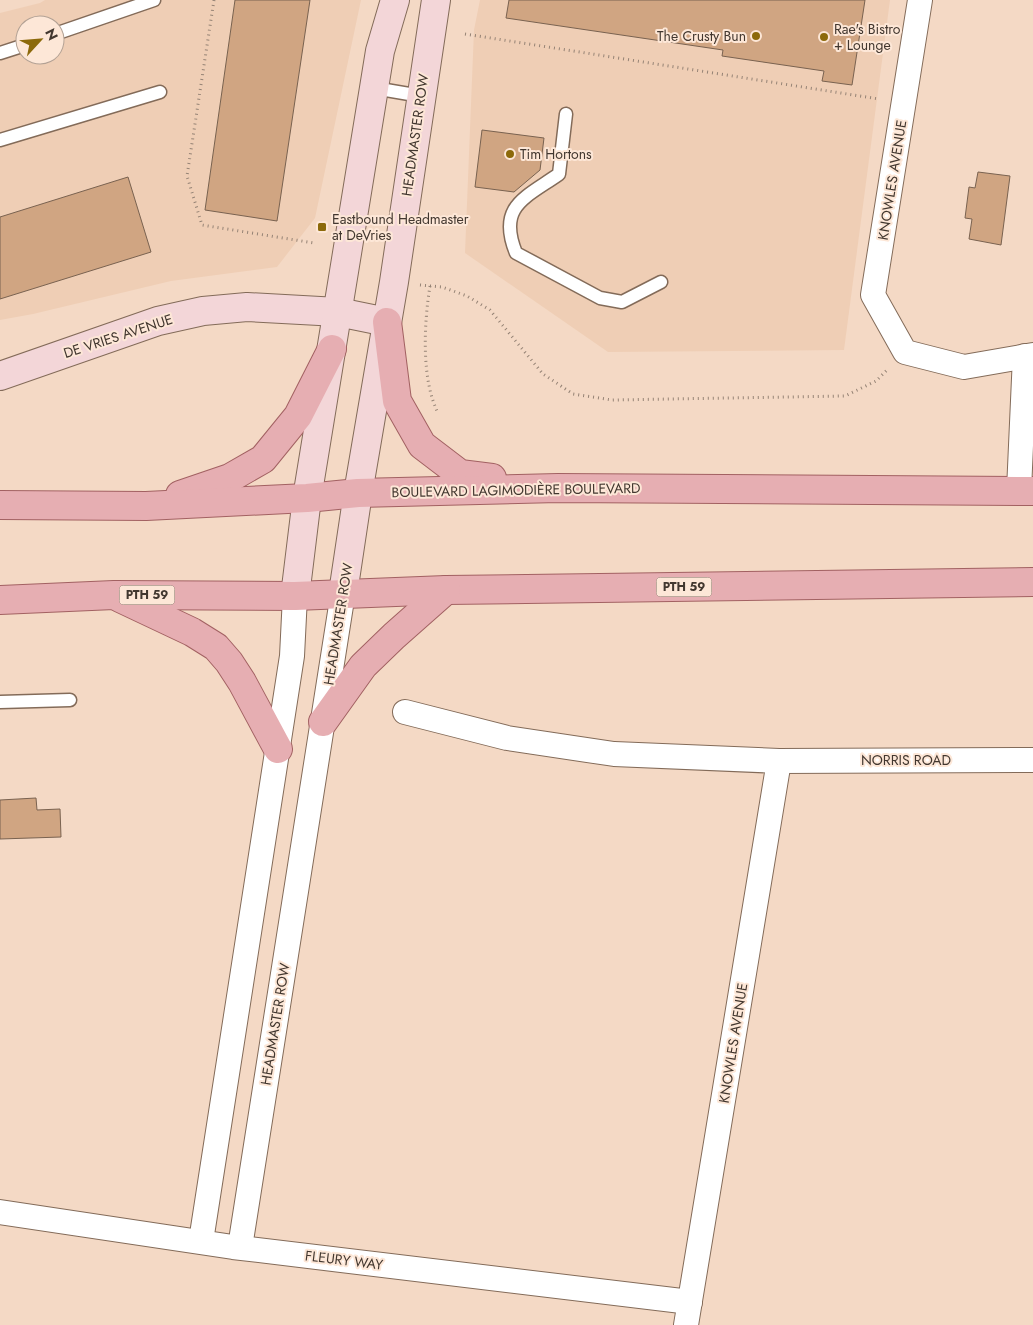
<svg xmlns="http://www.w3.org/2000/svg" width="1033" height="1325" viewBox="0 0 1033 1325" font-family="Jost,sans-serif">
	<style>
		.built { fill: #efceb5; fill-rule: evenodd }
		.building { fill: #d0a582; stroke: #796250 }
		.lines { fill: none; stroke-linecap: round; stroke-linejoin: round }
		.lane-casing { stroke: #836b59; stroke-width: 15 }
		.street-casing { stroke: #836b59; stroke-width: 26 }
		.secondary-casing { stroke: #836b59; stroke-width: 30 }
		.primary-casing { stroke: #a26162; stroke-width: 30 }
		.path { stroke: #958375; stroke-width: 3; stroke-dasharray: 1 4; stroke-linecap: butt }
		.lane { stroke: #fff; stroke-width: 12 }
		.street { stroke: #fff; stroke-width: 24 }
		.secondary { stroke: #f3d6d8; stroke-width: 28 }
		.primary { stroke: #e6aeb2; stroke-width: 28 }
		.poi-dot { fill: #8c690a; stroke: #fde7d7; stroke-width: 2 }
		.labels { text-anchor: middle; stroke-width: 4; stroke-linejoin: round; paint-order: stroke }
		.shield { fill: #fde7d7; stroke: #7a6c61; stroke-width: 1 }
		.shield-label { font-size: 12px; font-weight: bold; fill: #42372f }
		.poi-label { font-size: 14px; fill: #42372f; stroke: #fde7d7; text-anchor: start }
		.street-label { font-size: 14px; fill: #42372f; stroke: #fde7d7 }
	</style>
	<rect width="100%" height="100%" fill="#f4d9c5"/>
	<g class="built">
		<path d="M45,0H361L315,218L277,267L171,281L33,314L0,320V13L40,3ZM25,25H55V55H25Z"/>
		<polygon points="480,0 890,0 844,350 608,352 465,253 474,30"/>
	</g>
	<g class="building">
		<polygon points="235,0 310,0 277,221 205,210"/>
		<polygon points="509,0 865,0 852,85 822,81 824,71 722,56 723,50 506,18"/>
		<polygon points="482,130 544,138 540,170 514,192 475,187"/>
		<polygon points="978,172 1010,176 1001,245 969,239 972,219 965,218 969,187 975,188"/>
		<polygon points="128,177 151,252 0,299 0,217"/>
		<polygon points="36,798 37,810 60,809 61,837 0,839 0,800"/>
	</g>
	<g class="lines">
		<g class="lane-casing">
			<g id="lane">
				<polyline points="55,34 154,0"/>
				<polyline points="0,53 25,45"/>
				<polyline points="374,88 421,96"/>
				<path d="M566,114L559,174C525,198 497,206 516,253L600,298L622,302L661,282"/>
				<polyline points="0,140 160,92"/>
				<polyline points="0,702 70,700"/>
			</g>
		</g>
		<g class="street-casing">
			<g id="street">
				<polyline points="920,0 873,295 905,352 964,367 1033,355"/>
				<polyline points="1019,490 1025,356"/>
				<polyline points="405,712 507,738 614,754 779,761 1033,760"/>
				<polyline points="0,1212 233,1247 690,1302"/>
				<polyline points="201,1241 292,656 295,596"/>
				<polyline points="240,1247 343,593"/>
				<polyline points="686,1325 779,761"/>
			</g>
		</g>
		<g class="secondary-casing">
			<g id="secondary">
				<polyline points="0,376 158,321 203,311 247,307 338,312 387,322"/>
				<polyline points="343,593 358,493 394,282 436,0"/>
				<polyline points="295,596 307,498 374,88 380,51 395,0"/>
			</g>
		</g>
		<g class="primary-casing">
			<g id="primary">
				<polyline points="387,322 397,401 422,445 460,474 492,478"/>
				<polyline points="180,495 230,478 263,459 298,416 332,349"/>
				<polyline points="0,505 146,506 307,498 358,493 558,488 1033,491"/>
				<polyline points="120,598 192,632 216,647 229,662 242,682 278,749"/>
				<polyline points="0,600 114,595 295,596 446,590 1033,582"/>
				<polyline points="323,722 363,666 394,636 446,590"/>
			</g>
		</g>
		<g class="path">
			<polyline points="214,0 187,176 202,225 314,243"/>
			<polyline points="465,34 879,99"/>
			<polyline points="420,285 442,287 467,296 490,310 543,374 573,394 612,400 845,396 876,381 888,369"/>
			<path d="M430,286C424,323 421,379 438,413"/>
		</g>
		<use href="#lane" class="lane"/>
		<use href="#street" class="street"/>
		<use href="#secondary" class="secondary"/>
		<use href="#primary" class="primary"/>
	</g>
	<g class="poi-dot">
		<circle cx="756" cy="36" r="5"/>
		<circle cx="824" cy="37" r="5"/>
		<circle cx="510" cy="154" r="5"/>
		<rect x="317" y="222" width="10" height="10" rx="2.5"/>
	</g>
	<g class="labels">
		<g class="shield">
			<rect x="656.5" y="577.5" width="55" height="19" rx="4"/>
			<rect x="119.5" y="585.5" width="55" height="19" rx="4"/>
		</g>
		<g class="shield-label">
			<text x="684" y="591">PTH 59</text>
			<text x="147" y="599">PTH 59</text>
		</g>
		<g class="poi-label">
			<text x="834" y="34">Rae's Bistro<tspan x="834" dy="16">+ Lounge</tspan></text>
			<text x="746" y="41" text-anchor="end">The Crusty Bun</text>
			<text x="520" y="159">Tim Hortons</text>
			<text x="332" y="224">Eastbound Headmaster<tspan x="332" dy="16">at DeVries</tspan></text>
		</g>
		<g class="street-label">
			<text transform="translate(415 135) rotate(-82)" y="5">HEADMASTER ROW</text>
			<text transform="translate(892 180) rotate(-81)" y="5">KNOWLES AVENUE</text>
			<text transform="translate(118 336) rotate(-18)" y="5">DE VRIES AVENUE</text>
			<text transform="translate(516 490) rotate(-1)" y="5">BOULEVARD LAGIMODIÈRE BOULEVARD</text>
			<text transform="translate(338 624) rotate(-81)" y="5">HEADMASTER ROW</text>
			<text x="906" y="765">NORRIS ROAD</text>
			<text transform="translate(275 1024) rotate(-81)" y="5">HEADMASTER ROW</text>
			<text transform="translate(733 1043) rotate(-81)" y="5">KNOWLES AVENUE</text>
			<text transform="translate(344 1260) rotate(7)" y="5">FLEURY WAY</text>
		</g>
	</g>
	<g transform="translate(40 40) rotate(64)"><circle r="24" fill="#fde7d7" stroke="#b2a194"/>
	<path d="M0-4L9 19L0 12L-9 19Z" fill="#8c690a"/>
	<text y="-8" font-size="14" font-weight="bold" text-anchor="middle" fill="#42372f">N</text>
	</g>
</svg>
